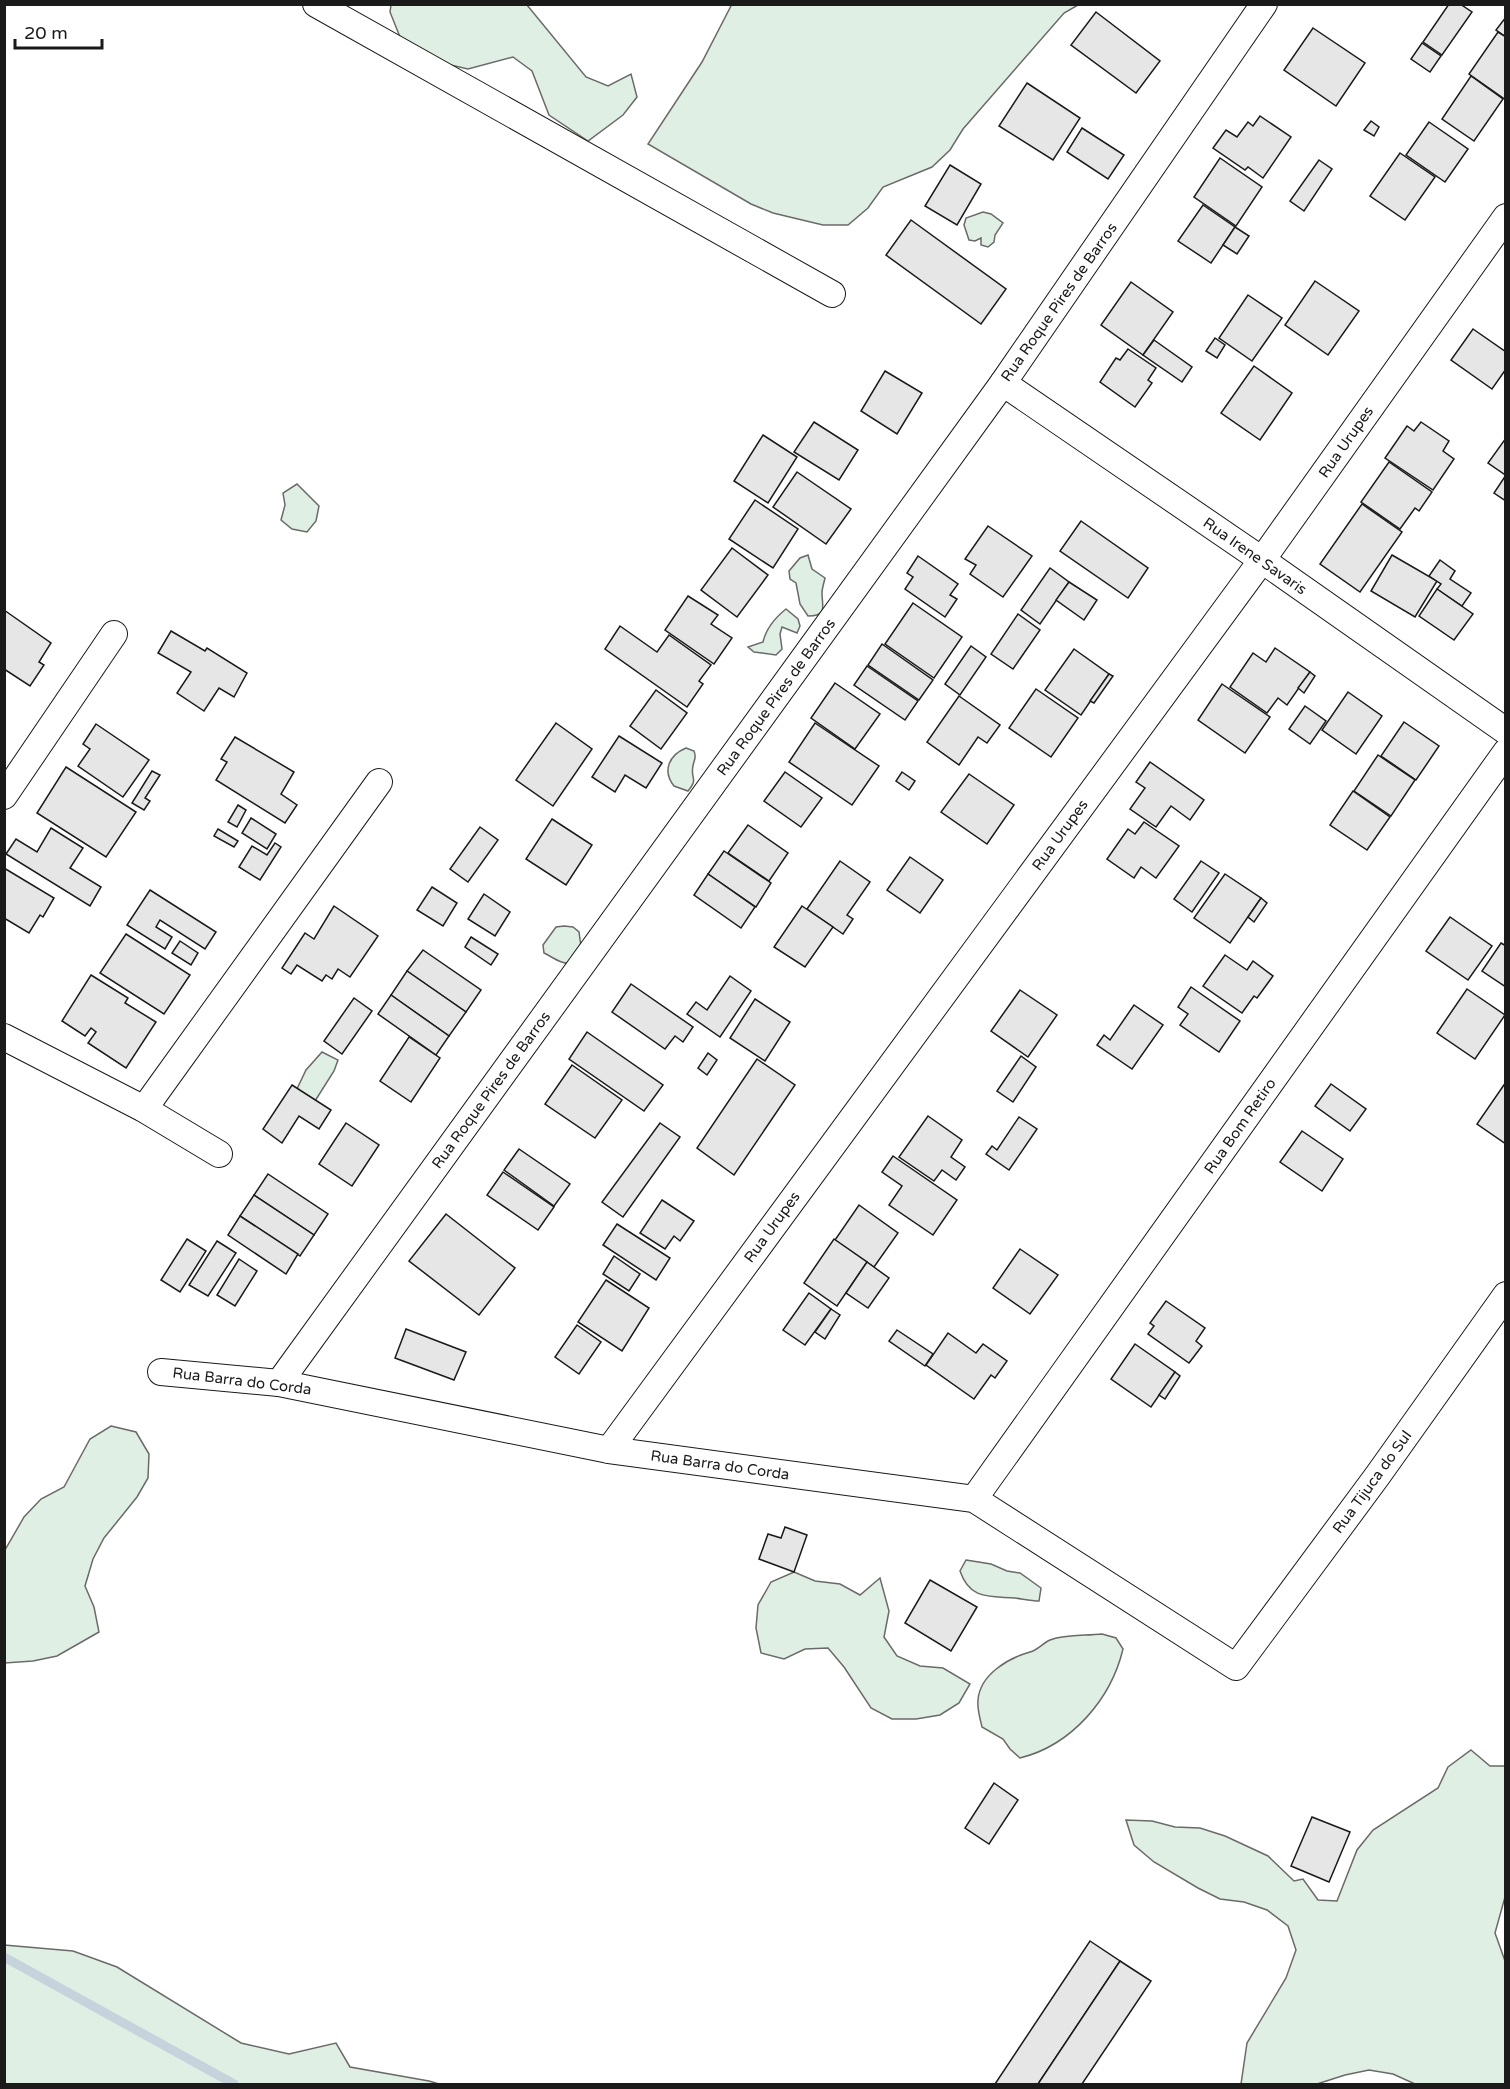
<svg xmlns="http://www.w3.org/2000/svg" width="1510" height="2089" viewBox="0 0 1510 2089" font-family="'Varela Round',sans-serif">
	<style>
		.green { fill: #e0efe3; stroke: #6a6a6a; stroke-width: 1.5 }
		.lines { fill: none; stroke-linecap: round; stroke-linejoin: round }
		.stream { stroke: #c6d2dc; stroke-width: 9 }
		.building { fill: #e6e6e6; stroke: #1a1a1a; stroke-width: 1.5 }
		.street-casing { stroke: #1a1a1a; stroke-width: 28 }
		.street { stroke: #fff; stroke-width: 26 }
		.labels { text-anchor: middle; stroke-width: 4.5; stroke-linejoin: round; paint-order: stroke }
		.street-label { font-size: 15px; fill: #1a1a1a; stroke: #fff }
	</style>
	<rect width="100%" height="100%" fill="#fff"/>
	<g class="green">
		<polygon points="732,4 1078,4 1078,5 1064,13 963,129 950,150 932,167 883,187 868,208 848,225 823,225 773,213 751,204 648,144 702,62"/>
		<polygon points="391,5 527,5 586,77 608,86 631,74 637,97 623,115 588,141 549,115 532,71 513,57 468,69 442,63 400,37 390,12"/>
		<polygon points="983,212 991,214 1003,223 995,235 994,242 988,247 981,245 981,238 975,241 969,240 964,225 966,218"/>
		<polygon points="297,484 319,506 316,521 307,532 292,529 281,520 285,505 283,493"/>
		<path d="M808,555L812,569L825,578C824,583 822,588 822,593C822,607 828,616 808,616L800,604L796,583L790,579L789,571L800,558Z"/>
		<path d="M786,609L798,619L800,626L797,633L782,627L780,634L782,649L776,655L754,652L748,647L763,642C766,629 776,617 786,609Z"/>
		<path d="M686,748L694,751C697,758 694,759 693,766C690,779 699,778 688,791L674,786C662,771 669,755 686,748Z"/>
		<path d="M564,926L573,927L579,932L582,954L572,964C561,964 554,958 544,953L543,945L556,927Z"/>
		<polygon points="322,1052 338,1060 334,1071 315,1101 295,1093 306,1070"/>
		<polygon points="111,1426 136,1432 149,1454 148,1478 137,1497 104,1538 93,1559 85,1586 94,1607 99,1632 57,1656 33,1661 5,1663 5,1550 24,1517 41,1499 64,1487 90,1439"/>
		<path d="M966,1560L991,1564L1007,1571L1020,1573L1041,1588L1039,1601C1031,1601 1023,1599 1015,1598C989,1596 970,1600 960,1571Z"/>
		<polygon points="794,1572 815,1581 840,1584 860,1595 880,1578 889,1611 884,1637 897,1656 920,1666 943,1668 970,1684 959,1703 940,1715 916,1719 892,1719 871,1708 844,1667 828,1648 805,1649 784,1659 761,1653 756,1628 758,1605 771,1582"/>
		<path d="M1102,1634L1116,1638L1123,1649C1111,1699 1072,1745 1020,1758L1010,1749L1003,1739L982,1727C980,1718 977,1709 978,1700C980,1674 1009,1658 1030,1652C1038,1650 1043,1643 1050,1640C1066,1634 1085,1636 1102,1634Z"/>
		<polygon points="1471,1750 1490,1766 1505,1766 1505,1897 1495,1933 1505,1961 1505,2084 1415,2084 1393,2074 1369,2070 1345,2075 1317,2084 1241,2084 1247,2043 1286,1978 1296,1950 1288,1926 1267,1910 1244,1902 1220,1899 1198,1888 1154,1862 1134,1845 1126,1820 1152,1821 1175,1827 1200,1828 1225,1836 1268,1856 1294,1881 1303,1879 1318,1900 1337,1901 1357,1850 1373,1830 1438,1788 1448,1767"/>
		<polygon points="4,1945 73,1951 117,1967 241,2043 289,2054 336,2043 350,2067 429,2081 439,2084 5,2084"/>
	</g>
	<g class="lines">
		<polyline class="stream" points="4,1957 234,2084"/>
	</g>
	<g class="building">
		<polygon points="1449,4 1460,4 1472,12 1442,55 1423,42"/>
		<polygon points="1096,12 1160,61 1136,93 1071,45"/>
		<polygon points="1506,17 1506,37 1496,30"/>
		<polygon points="1313,28 1365,63 1336,106 1284,70"/>
		<polygon points="1498,32 1506,37 1506,100 1469,74"/>
		<polygon points="1422,43 1441,56 1430,72 1411,59"/>
		<polygon points="1471,76 1503,99 1474,141 1442,119"/>
		<polygon points="1027,83 1080,118 1053,160 999,126"/>
		<polygon points="1260,116 1291,137 1263,178 1248,167 1245,170 1213,148 1226,130 1237,137 1248,122 1253,126"/>
		<polygon points="1371,121 1379,127 1374,136 1364,130"/>
		<polygon points="1429,122 1468,149 1445,182 1406,155"/>
		<polygon points="1082,128 1124,155 1108,179 1067,152"/>
		<polygon points="1400,153 1435,177 1405,220 1370,196"/>
		<polygon points="1220,158 1262,187 1236,226 1194,197"/>
		<polygon points="1319,160 1332,169 1304,211 1290,201"/>
		<polygon points="950,165 981,184 957,225 925,206"/>
		<polygon points="1203,205 1235,227 1211,263 1178,241"/>
		<polygon points="911,220 1006,289 981,324 886,255"/>
		<polygon points="1235,227 1249,236 1237,254 1223,245"/>
		<polygon points="1315,281 1359,311 1328,355 1285,325"/>
		<polygon points="1131,282 1173,312 1143,355 1101,325"/>
		<polygon points="1248,295 1282,318 1252,361 1219,338"/>
		<polygon points="1473,329 1506,352 1506,369 1492,389 1451,360"/>
		<polygon points="1215,338 1225,345 1217,358 1206,351"/>
		<polygon points="1154,340 1192,367 1182,382 1143,355"/>
		<polygon points="1128,349 1156,368 1148,380 1152,383 1135,407 1100,382 1116,358 1120,360"/>
		<polygon points="1254,366 1292,393 1260,440 1221,413"/>
		<polygon points="885,371 922,393 897,434 861,411"/>
		<polygon points="814,422 858,450 839,480 794,452"/>
		<polygon points="1421,422 1449,441 1443,451 1454,459 1433,490 1385,458 1407,426 1414,431"/>
		<polygon points="763,435 797,457 768,503 734,481"/>
		<polygon points="1506,438 1506,472 1504,474 1488,463"/>
		<polygon points="1389,462 1432,492 1419,511 1415,508 1400,529 1361,502"/>
		<polygon points="797,472 851,509 826,544 773,507"/>
		<polygon points="1504,478 1506,480 1506,501 1494,493"/>
		<polygon points="755,500 798,529 773,568 729,539"/>
		<polygon points="1362,504 1402,532 1360,592 1320,564"/>
		<polygon points="1081,521 1148,568 1128,598 1060,551"/>
		<polygon points="988,526 1032,556 1003,597 970,574 976,565 965,559"/>
		<polygon points="732,548 768,575 737,617 701,590"/>
		<polygon points="1392,555 1437,581 1415,617 1371,591"/>
		<polygon points="918,556 958,584 950,595 957,599 945,617 905,589 913,577 907,573"/>
		<polygon points="1440,560 1455,571 1450,579 1471,593 1462,606 1437,589 1441,584 1429,576"/>
		<polygon points="1050,568 1069,582 1040,624 1021,610"/>
		<polygon points="1069,582 1097,600 1084,620 1056,600"/>
		<polygon points="1437,589 1473,614 1454,640 1419,616"/>
		<polygon points="688,596 718,615 711,624 732,638 714,664 665,630"/>
		<polygon points="913,603 962,637 934,678 885,644"/>
		<polygon points="4,610 51,643 39,662 44,665 30,686 4,669"/>
		<polygon points="1018,614 1040,630 1013,669 991,654"/>
		<polygon points="620,626 657,652 669,635 711,665 699,681 703,684 687,707 605,649"/>
		<polygon points="171,631 205,651 207,648 247,673 234,697 219,688 204,711 177,693 191,672 158,653"/>
		<polygon points="882,644 933,680 919,700 868,665"/>
		<polygon points="971,646 986,657 960,695 945,684"/>
		<polygon points="1275,648 1310,672 1287,705 1278,698 1267,713 1230,687 1253,653 1266,662"/>
		<polygon points="1074,649 1109,674 1081,715 1045,690"/>
		<polygon points="867,666 918,701 905,720 854,685"/>
		<polygon points="1310,672 1315,676 1304,693 1298,688"/>
		<polygon points="1109,674 1113,676 1094,703 1090,701"/>
		<polygon points="835,683 880,714 855,749 811,718"/>
		<polygon points="1222,684 1270,717 1245,753 1198,720"/>
		<polygon points="1036,689 1078,718 1051,757 1009,728"/>
		<polygon points="656,690 687,713 661,749 630,726"/>
		<polygon points="1348,692 1382,716 1356,754 1322,730"/>
		<polygon points="959,696 1000,725 987,743 978,737 959,765 927,742"/>
		<polygon points="1305,706 1326,721 1310,744 1289,729"/>
		<polygon points="1404,722 1439,746 1416,780 1381,756"/>
		<polygon points="556,723 592,749 553,806 516,780"/>
		<polygon points="815,723 879,766 852,805 789,762"/>
		<polygon points="96,724 149,760 123,797 78,766 90,749 83,744"/>
		<polygon points="619,736 662,763 646,788 625,775 615,792 592,777"/>
		<polygon points="235,737 294,772 281,794 297,805 285,823 216,780 227,762 221,759"/>
		<polygon points="1378,755 1415,780 1391,816 1354,791"/>
		<polygon points="1150,762 1204,800 1190,820 1171,806 1156,827 1130,809 1145,788 1136,782"/>
		<polygon points="66,767 136,812 106,857 37,813"/>
		<polygon points="152,771 160,775 145,798 150,801 144,810 132,803"/>
		<polygon points="785,772 822,798 801,827 764,801"/>
		<polygon points="902,772 915,781 909,790 896,781"/>
		<polygon points="969,774 1014,805 987,844 941,812"/>
		<polygon points="1353,791 1390,817 1367,850 1330,825"/>
		<polygon points="238,805 246,810 237,827 228,822"/>
		<polygon points="251,818 276,834 267,849 242,833"/>
		<polygon points="552,819 592,845 566,885 526,859"/>
		<polygon points="1144,822 1179,846 1156,878 1141,867 1134,878 1107,859 1128,829 1135,834"/>
		<polygon points="748,825 788,853 769,881 728,853"/>
		<polygon points="480,827 498,840 468,882 450,869"/>
		<polygon points="51,828 83,848 70,868 101,887 90,906 6,854 16,839 37,852"/>
		<polygon points="218,829 238,841 234,847 214,836"/>
		<polygon points="275,843 281,847 260,880 239,867 252,846 267,855"/>
		<polygon points="724,851 771,883 756,907 708,874"/>
		<polygon points="910,857 943,880 920,913 887,890"/>
		<polygon points="840,861 870,882 847,915 853,919 843,934 807,909"/>
		<polygon points="1201,861 1219,873 1192,912 1174,899"/>
		<polygon points="4,868 54,898 43,917 40,915 29,933 4,918"/>
		<polygon points="708,874 755,907 741,928 694,895"/>
		<polygon points="1225,874 1261,898 1230,943 1194,918"/>
		<polygon points="432,887 457,903 443,926 417,910"/>
		<polygon points="150,890 216,932 205,949 160,920 156,927 172,937 165,949 127,925"/>
		<polygon points="484,894 510,912 495,936 468,919"/>
		<polygon points="1261,898 1267,903 1254,922 1248,917"/>
		<polygon points="334,906 378,936 350,977 338,969 332,979 326,975 322,981 297,965 291,974 282,968 305,933 314,939"/>
		<polygon points="802,906 833,927 805,967 774,947"/>
		<polygon points="1450,917 1492,946 1468,980 1426,951"/>
		<polygon points="126,934 190,975 164,1014 100,973"/>
		<polygon points="471,937 498,954 491,965 465,947"/>
		<polygon points="180,941 198,953 191,965 172,953"/>
		<polygon points="1501,943 1506,946 1506,987 1482,971"/>
		<polygon points="423,950 481,990 466,1012 407,971"/>
		<polygon points="1225,955 1247,970 1253,961 1273,976 1257,998 1254,996 1242,1013 1203,986"/>
		<polygon points="407,971 466,1012 449,1036 391,995"/>
		<polygon points="91,975 128,998 125,1003 156,1022 126,1068 88,1043 96,1032 91,1028 85,1036 62,1021"/>
		<polygon points="730,976 751,991 720,1037 687,1014 696,1002 707,1010"/>
		<polygon points="631,984 693,1027 683,1042 675,1036 665,1049 612,1012"/>
		<polygon points="1191,987 1240,1021 1219,1052 1180,1025 1188,1014 1178,1007"/>
		<polygon points="1467,989 1505,1015 1475,1059 1437,1033"/>
		<polygon points="1020,990 1057,1015 1028,1057 991,1031"/>
		<polygon points="391,995 449,1036 436,1055 378,1014"/>
		<polygon points="354,998 372,1011 342,1054 324,1041"/>
		<polygon points="755,999 790,1022 765,1061 730,1038"/>
		<polygon points="1134,1005 1163,1025 1132,1069 1097,1045 1104,1035 1110,1040"/>
		<polygon points="587,1032 663,1085 644,1111 569,1059"/>
		<polygon points="409,1037 440,1058 411,1102 380,1081"/>
		<polygon points="708,1053 717,1060 707,1075 698,1068"/>
		<polygon points="1021,1056 1036,1067 1013,1102 997,1091"/>
		<polygon points="757,1059 795,1085 734,1175 697,1148"/>
		<polygon points="572,1065 622,1100 595,1138 545,1104"/>
		<polygon points="1506,1082 1506,1144 1477,1124"/>
		<polygon points="1331,1084 1366,1109 1350,1131 1315,1106"/>
		<polygon points="292,1085 331,1110 319,1129 299,1116 282,1143 263,1129"/>
		<polygon points="928,1116 962,1140 951,1157 965,1167 956,1180 942,1170 934,1181 899,1157"/>
		<polygon points="1019,1117 1037,1129 1009,1170 986,1154 992,1146 997,1150"/>
		<polygon points="346,1123 379,1145 352,1186 319,1164"/>
		<polygon points="660,1123 680,1137 623,1217 602,1202"/>
		<polygon points="1302,1131 1343,1159 1322,1191 1280,1162"/>
		<polygon points="519,1149 570,1184 554,1206 504,1170"/>
		<polygon points="893,1156 957,1200 933,1235 889,1205 902,1186 882,1172"/>
		<polygon points="503,1172 554,1207 538,1230 487,1195"/>
		<polygon points="268,1174 328,1214 314,1235 254,1195"/>
		<polygon points="254,1195 314,1235 300,1256 240,1216"/>
		<polygon points="662,1200 694,1221 680,1241 674,1236 665,1249 640,1233"/>
		<polygon points="859,1205 898,1233 874,1267 835,1240"/>
		<polygon points="446,1214 515,1268 479,1315 409,1261"/>
		<polygon points="240,1216 298,1254 286,1274 228,1235"/>
		<polygon points="617,1224 670,1258 656,1280 603,1245"/>
		<polygon points="187,1239 206,1251 180,1292 161,1280"/>
		<polygon points="834,1239 867,1262 837,1306 804,1283"/>
		<polygon points="217,1241 236,1253 208,1296 189,1285"/>
		<polygon points="1020,1249 1058,1275 1030,1314 993,1288"/>
		<polygon points="614,1256 640,1274 629,1291 603,1274"/>
		<polygon points="239,1259 257,1271 235,1306 217,1295"/>
		<polygon points="867,1262 889,1278 868,1308 846,1293"/>
		<polygon points="606,1280 649,1308 622,1351 578,1322"/>
		<polygon points="809,1293 831,1309 805,1345 783,1330"/>
		<polygon points="1166,1301 1205,1328 1196,1341 1202,1346 1189,1363 1148,1334 1154,1326 1150,1323"/>
		<polygon points="831,1309 840,1315 825,1339 815,1332"/>
		<polygon points="577,1325 601,1342 579,1374 555,1357"/>
		<polygon points="406,1329 466,1352 454,1380 395,1358"/>
		<polygon points="897,1330 933,1354 925,1366 889,1341"/>
		<polygon points="948,1333 976,1353 983,1344 1007,1361 995,1378 991,1375 974,1399 926,1365"/>
		<polygon points="1135,1344 1175,1372 1151,1407 1111,1379"/>
		<polygon points="1175,1372 1180,1376 1165,1399 1159,1395"/>
		<polygon points="785,1527 807,1535 794,1572 759,1559 768,1534 781,1538"/>
		<polygon points="930,1580 977,1607 951,1651 905,1623"/>
		<polygon points="994,1783 1018,1800 989,1844 965,1828"/>
		<polygon points="1312,1817 1350,1832 1329,1882 1291,1866"/>
		<polygon points="1090,1941 1120,1961 1038,2084 995,2084"/>
		<polygon points="1120,1961 1151,1981 1082,2084 1038,2084"/>
	</g>
	<g class="lines">
		<g class="street-casing">
			<g id="street">
				<polyline points="316,4 832,294"/>
				<polyline points="1003,383 1262,560 1506,731"/>
				<polyline points="4,796 114,634"/>
				<polyline points="4,1037 144,1109 219,1154"/>
				<polyline points="144,1109 379,782"/>
				<polyline points="161,1372 279,1383 609,1450 974,1499 1236,1667 1378,1475 1506,1295"/>
				<polyline points="279,1383 1003,383 1264,4"/>
				<polyline points="609,1450 1262,560 1506,217"/>
				<polyline points="974,1499 1506,752"/>
			</g>
		</g>
		<use href="#street" class="street"/>
	</g>
	<g class="labels">
		<g class="street-label">
			<text transform="translate(1059 302) rotate(-55)" y="5">Rua Roque Pires de Barros</text>
			<text transform="translate(1346 442) rotate(-55)" y="5">Rua Urupes</text>
			<text transform="translate(1255 556) rotate(35)" y="5">Rua Irene Savaris</text>
			<text transform="translate(776 697) rotate(-54)" y="5">Rua Roque Pires de Barros</text>
			<text transform="translate(1060 835) rotate(-54)" y="5">Rua Urupes</text>
			<text transform="translate(491 1090) rotate(-54)" y="5">Rua Roque Pires de Barros</text>
			<text transform="translate(1240 1126) rotate(-55)" y="5">Rua Bom Retiro</text>
			<text transform="translate(772 1227) rotate(-54)" y="5">Rua Urupes</text>
			<text transform="translate(242 1381) rotate(7)" y="5">Rua Barra do Corda</text>
			<text transform="translate(720 1465) rotate(8)" y="5">Rua Barra do Corda</text>
			<text transform="translate(1372 1482) rotate(-54)" y="5">Rua Tijuca do Sul</text>
		</g>
	</g>
	<rect width="1510" height="2089" fill="none" stroke="#1a1a1a" stroke-width="12"/>
	<path d="M15 39v9h87v-9" fill="none" stroke="#1a1a1a" stroke-width="3"/>
	<text x="24" y="39" font-size="18" fill="#1a1a1a" stroke="#ffffff" stroke-width="4.5" paint-order="stroke">20 m</text>
</svg>
